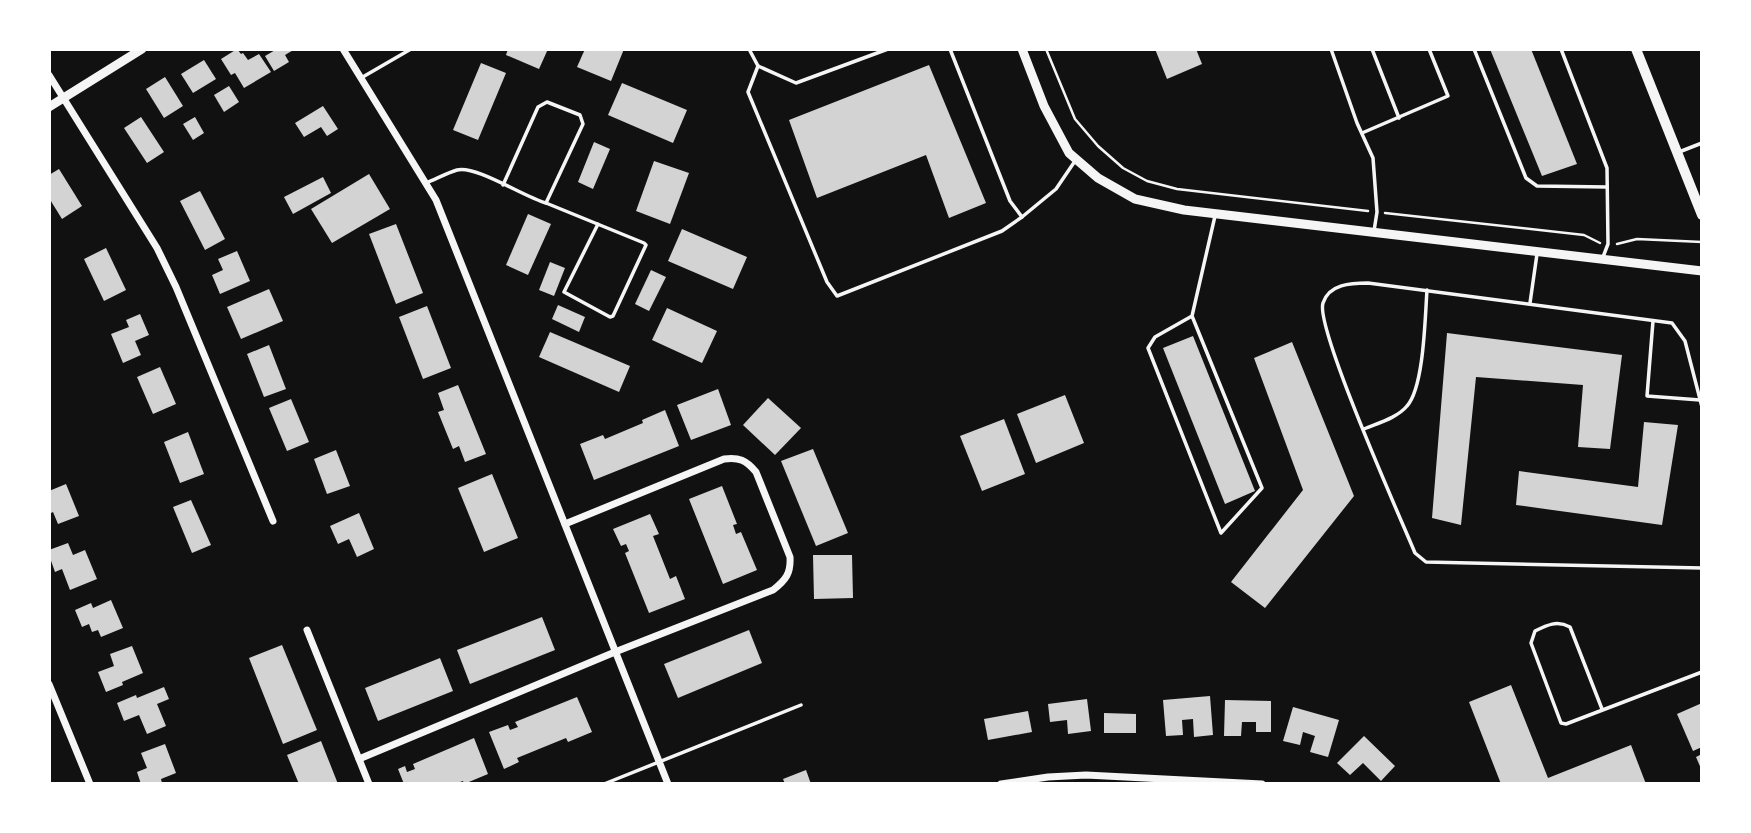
<svg xmlns="http://www.w3.org/2000/svg" width="1751" height="833" viewBox="0 0 1751 833" font-family="Inter,sans-serif">
	<style>
		.building { fill: #d3d3d3 }
		.lines { fill: none; stroke-linecap: round; stroke-linejoin: round }
		.path { stroke: #f5f5f5; stroke-width: 2.5 }
		.service { stroke: #f5f5f5; stroke-width: 3.5 }
		.minor { stroke: #f5f5f5; stroke-width: 7 }
		.tertiary { stroke: #f5f5f5; stroke-width: 9 }
		.secondary { stroke: #f5f5f5; stroke-width: 10 }
	</style>
	<rect width="100%" height="100%" fill="#111"/>
	<g class="building">
		<polygon points="237,49 241,54 243,53 248,60 259,54 271,72 244,88 235,73 231,75 221,59"/>
		<polygon points="277,49 295,49 285,55 289,62 274,71 265,56"/>
		<polygon points="508,49 548,49 539,69 506,55"/>
		<polygon points="585,49 624,49 611,81 577,67"/>
		<polygon points="1155,49 1196,49 1202,64 1167,79"/>
		<polygon points="1490,49 1531,49 1577,164 1542,176"/>
		<polygon points="204,60 216,79 193,93 181,74"/>
		<polygon points="481,63 506,73 478,140 453,130"/>
		<polygon points="929,65 986,203 949,218 926,155 817,198 789,120"/>
		<polygon points="165,77 183,106 164,118 146,89"/>
		<polygon points="622,83 687,110 673,143 608,115"/>
		<polygon points="229,86 239,102 224,112 214,95"/>
		<polygon points="323,106 338,129 327,136 321,127 304,137 295,123"/>
		<polygon points="141,117 164,152 147,163 124,128"/>
		<polygon points="195,117 204,133 193,140 183,124"/>
		<polygon points="594,142 610,149 593,189 578,182"/>
		<polygon points="654,161 689,173 670,224 636,211"/>
		<polygon points="59,169 82,206 62,219 49,198 49,175"/>
		<polygon points="369,174 390,209 332,243 311,209"/>
		<polygon points="323,177 331,193 293,214 284,197"/>
		<polygon points="200,191 225,239 205,250 180,201"/>
		<polygon points="528,214 551,224 528,275 506,265"/>
		<polygon points="396,224 423,293 396,304 369,234"/>
		<polygon points="682,229 747,257 733,289 668,261"/>
		<polygon points="106,248 126,290 104,301 84,259"/>
		<polygon points="237,251 250,281 220,294 212,275 223,270 218,259"/>
		<polygon points="550,262 565,268 554,296 539,290"/>
		<polygon points="651,270 666,277 649,311 635,304"/>
		<polygon points="269,289 283,321 241,339 227,307"/>
		<polygon points="558,305 585,317 579,332 552,319"/>
		<polygon points="427,306 451,368 423,379 399,317"/>
		<polygon points="667,308 717,331 702,363 652,340"/>
		<polygon points="140,314 149,335 135,341 141,355 123,363 111,334 129,327 126,320"/>
		<polygon points="550,332 630,366 619,392 539,357"/>
		<polygon points="1447,333 1622,355 1610,449 1578,447 1583,385 1476,377 1461,525 1432,518"/>
		<polygon points="1193,336 1255,491 1225,504 1163,348"/>
		<polygon points="1292,342 1354,496 1265,608 1231,582 1303,490 1254,358"/>
		<polygon points="269,345 286,389 264,397 247,354"/>
		<polygon points="160,367 176,404 153,414 137,377"/>
		<polygon points="458,385 486,454 465,462 459,446 453,449 438,412 444,410 438,393"/>
		<polygon points="718,389 731,425 691,440 677,405"/>
		<polygon points="1065,395 1084,443 1036,463 1017,414"/>
		<polygon points="768,398 801,428 775,455 743,425"/>
		<polygon points="291,399 309,442 287,451 269,408"/>
		<polygon points="665,410 679,446 594,480 580,444 603,435 605,439 643,423 642,420"/>
		<polygon points="1004,419 1025,474 982,491 960,436"/>
		<polygon points="1644,422 1678,425 1662,525 1516,505 1519,471 1638,487"/>
		<polygon points="188,432 204,474 180,483 164,442"/>
		<polygon points="813,449 848,533 816,546 781,461"/>
		<polygon points="336,450 350,486 327,494 314,459"/>
		<polygon points="492,474 518,538 484,552 458,488"/>
		<polygon points="66,484 79,516 58,524 53,512 49,514 49,491"/>
		<polygon points="722,486 737,524 733,525 736,534 741,532 757,570 723,584 689,499"/>
		<polygon points="191,500 211,545 192,553 173,507"/>
		<polygon points="359,513 374,549 357,557 349,539 338,544 330,526"/>
		<polygon points="650,514 659,534 653,536 670,579 676,576 685,599 649,613 625,553 629,551 626,544 621,546 613,529"/>
		<polygon points="68,543 73,555 85,550 97,579 70,590 62,569 55,572 49,555 49,550"/>
		<polygon points="813,555 852,555 853,598 814,599"/>
		<polygon points="111,600 123,628 101,637 98,630 92,632 89,624 82,627 75,610 91,603 93,608"/>
		<polygon points="542,617 555,650 470,684 457,650"/>
		<polygon points="749,630 762,663 678,698 664,664"/>
		<polygon points="282,645 317,730 283,744 249,658"/>
		<polygon points="132,646 143,673 122,682 123,685 106,692 98,672 114,666 110,654"/>
		<polygon points="440,658 453,691 378,721 365,688"/>
		<polygon points="1511,685 1548,778 1631,745 1646,784 1501,784 1469,702"/>
		<polygon points="164,687 169,699 157,704 166,726 147,734 139,715 124,721 117,703 136,695 137,698"/>
		<polygon points="1210,696 1213,735 1194,737 1193,719 1182,720 1183,735 1166,736 1163,700"/>
		<polygon points="577,697 592,732 568,742 566,738 517,758 519,762 504,769 489,732 508,725 510,730 518,727 515,722"/>
		<polygon points="1087,699 1091,731 1068,734 1067,720 1050,722 1048,704"/>
		<polygon points="1225,700 1271,701 1271,732 1256,732 1256,722 1242,722 1241,736 1224,736"/>
		<polygon points="1702,703 1702,747 1693,751 1677,714"/>
		<polygon points="1293,707 1339,720 1328,757 1310,752 1315,736 1303,732 1300,745 1283,741"/>
		<polygon points="1028,711 1032,732 988,740 984,719"/>
		<polygon points="1104,713 1136,714 1136,733 1104,733"/>
		<polygon points="1364,736 1395,766 1381,781 1363,763 1350,775 1337,763"/>
		<polygon points="474,738 488,774 464,784 463,781 454,784 404,784 398,769 405,766 407,772 415,769 413,764"/>
		<polygon points="321,741 338,784 299,784 287,755"/>
		<polygon points="165,744 176,773 161,779 162,783 159,784 141,784 137,772 147,768 141,753"/>
		<polygon points="1702,754 1702,771 1696,757"/>
		<polygon points="806,770 811,784 785,784 783,779"/>
	</g>
	<g class="lines">
		<g class="path">
			<polyline points="1046,49 1075,119 1098,146 1123,168 1147,181 1177,189 1368,211"/>
			<polyline points="1385,213 1584,235 1600,243"/>
			<polyline points="1617,244 1637,239 1702,242"/>
		</g>
		<g class="service">
			<polyline points="749,49 758,66 796,83 888,49"/>
			<polyline points="950,49 1010,201 1022,217 1056,189 1075,161"/>
			<polyline points="1331,49 1357,123 1373,158 1377,212 1374,231"/>
			<polyline points="1372,49 1399,118"/>
			<polyline points="1474,49 1526,178 1537,186 1607,187"/>
			<polyline points="1561,49 1607,168 1608,244 1603,257"/>
			<polyline points="758,66 748,92 827,282 837,296 1002,231 1022,217"/>
			<polyline points="361,78 411,49"/>
			<polyline points="1362,133 1448,96 1429,49"/>
			<polyline points="1679,152 1702,143"/>
			<path d="M426,183C436,179 447,173 457,170C476,165 524,197 546,203L583,124L580,115L547,102L538,107L503,185"/>
			<polyline points="546,203 644,243 646,245 613,316 610,317 564,292 598,224"/>
			<polyline points="1530,303 1537,254"/>
			<polyline points="1192,316 1262,488 1221,533 1148,348 1155,337 1192,316 1215,216"/>
			<polyline points="1653,321 1647,396 1700,400"/>
			<path d="M1702,407L1685,341L1672,323L1368,283C1351,283 1329,284 1323,303C1315,327 1400,517 1415,553L1426,562L1702,568"/>
			<path d="M1364,429C1378,423 1397,418 1407,406C1424,387 1425,318 1427,290"/>
			<path d="M1602,709L1570,627C1557,620 1547,625 1535,631L1531,643L1561,723L1566,724L1702,672"/>
			<polyline points="604,784 801,705"/>
		</g>
		<g class="minor">
			<polyline points="343,49 436,200 668,784"/>
			<polyline points="49,75 157,248 176,287 273,521"/>
			<polyline points="307,630 369,784"/>
			<polyline points="49,684 90,784"/>
			<path d="M359,759L615,652L773,590C786,580 791,573 790,557L756,472C746,460 739,457 724,459L565,524"/>
			<polyline points="1001,784 1048,777 1086,775 1262,784"/>
		</g>
		<g class="tertiary">
			<polyline points="1022,49 1044,106 1069,153 1098,178 1135,199 1184,210 1702,271"/>
			<polyline points="49,107 142,49"/>
		</g>
		<polyline class="secondary" points="1636,49 1702,215"/>
	</g>
	<rect width="1751" height="833" fill="none" stroke="#ffffff" stroke-width="102"/>
</svg>
